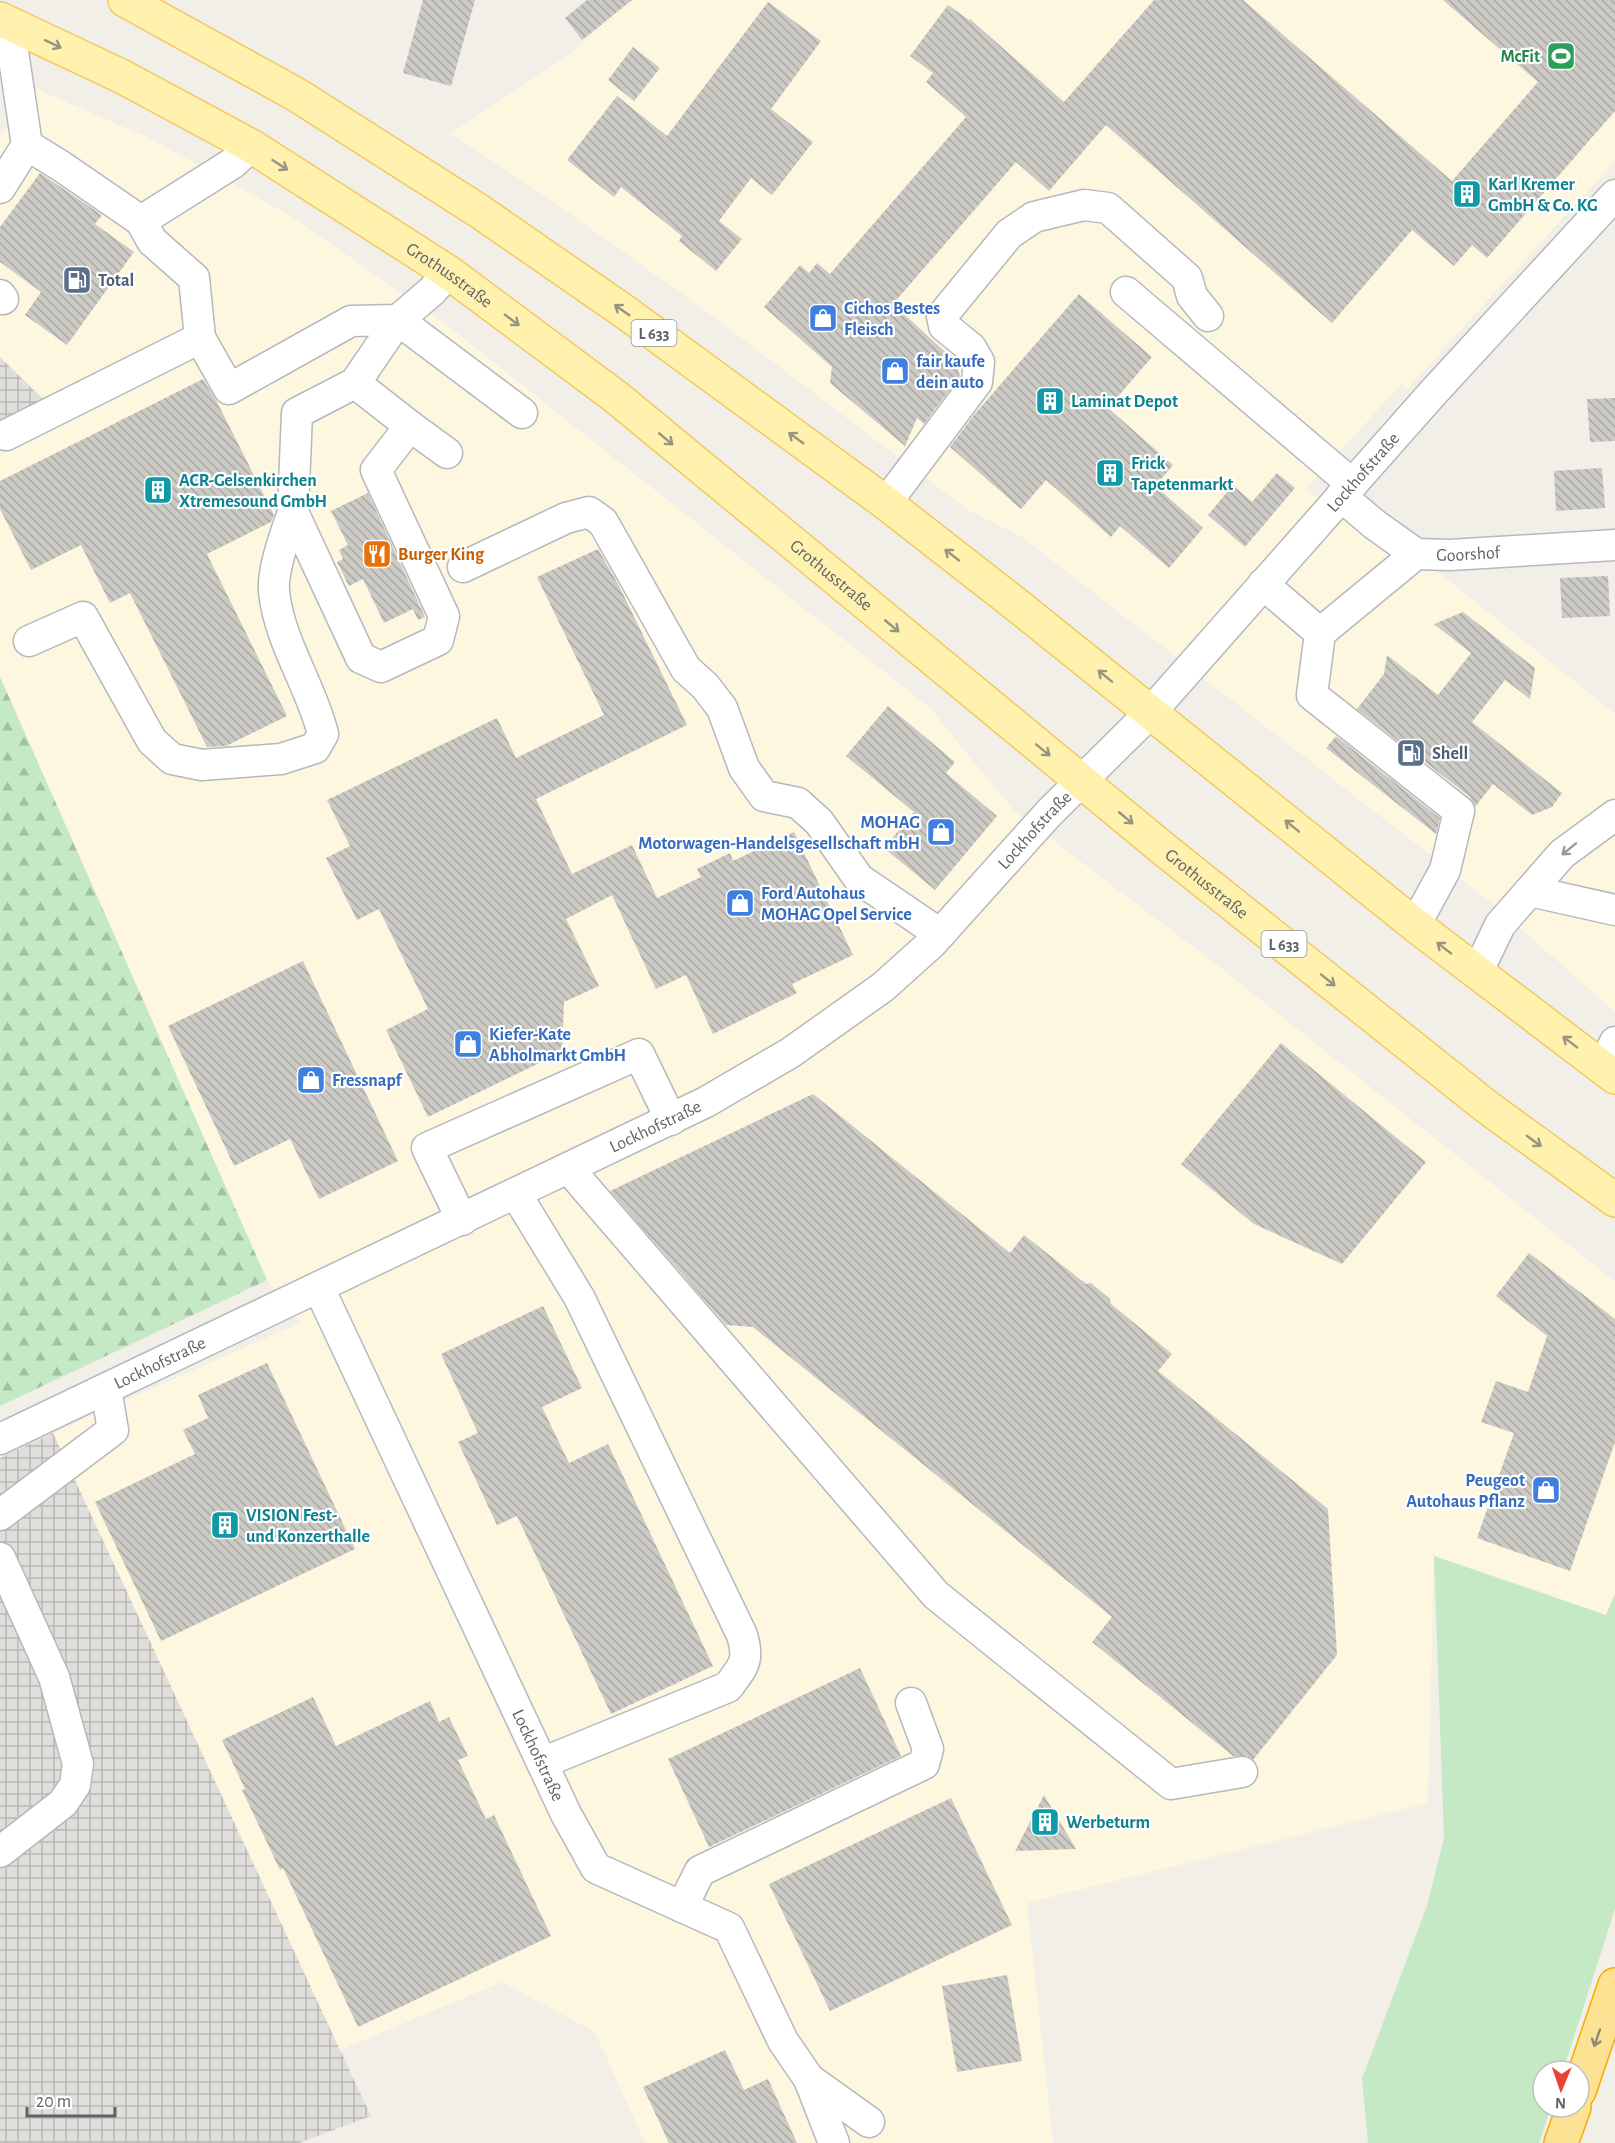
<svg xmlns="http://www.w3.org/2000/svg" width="1615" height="2143" viewBox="0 0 1615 2143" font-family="'Alegreya Sans',sans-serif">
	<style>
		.commercial { fill: #fef7e0 }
		.industrial { fill: url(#industrial-grid) }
		.grass { fill: #c5e8c5 }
		.forest { fill: url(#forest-firs) }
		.building { fill: url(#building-back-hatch) }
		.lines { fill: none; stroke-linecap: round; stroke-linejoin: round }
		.minor-casing { stroke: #b5b8bc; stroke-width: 33 }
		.major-casing { stroke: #f2c960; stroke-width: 36 }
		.highway-casing { stroke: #f9ab00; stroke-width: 36 }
		.minor { stroke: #fff; stroke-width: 30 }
		.major { stroke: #fff2af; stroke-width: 33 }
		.highway { stroke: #fde293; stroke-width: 33 }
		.oneway { stroke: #979581 }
		.oneway2 { stroke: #979a9d }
		.oneway3 { stroke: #8e8975 }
		.labels { text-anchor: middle; stroke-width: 4.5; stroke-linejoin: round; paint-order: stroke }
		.shield { fill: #fff; stroke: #8f9295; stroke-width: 1.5 }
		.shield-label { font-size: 16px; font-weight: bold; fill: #5f6368 }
		.leisure-label { font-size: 18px; font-weight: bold; fill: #27864d; stroke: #fff; text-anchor: end }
		.culture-label { font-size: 18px; font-weight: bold; fill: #0d838f; stroke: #fff; text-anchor: start }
		.street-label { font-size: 18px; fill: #5f6368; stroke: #fff }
		.service-label { font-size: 18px; font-weight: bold; fill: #4e5e75; stroke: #fff; text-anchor: start }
		.shop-label { font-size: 18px; font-weight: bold; fill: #366cbe; stroke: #fff; text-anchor: start }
		.food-label { font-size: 18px; font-weight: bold; fill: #c56008; stroke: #fff; text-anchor: start }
	</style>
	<defs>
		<pattern id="industrial-grid" width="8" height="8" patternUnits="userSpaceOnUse" patternTransform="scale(1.5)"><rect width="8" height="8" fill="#e0deda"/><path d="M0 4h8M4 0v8" fill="none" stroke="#b9b8b5"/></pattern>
		<pattern id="forest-firs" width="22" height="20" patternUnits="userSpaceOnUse" patternTransform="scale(1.5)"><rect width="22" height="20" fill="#c5e8c5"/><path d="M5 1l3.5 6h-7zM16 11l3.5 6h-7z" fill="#a3c0a4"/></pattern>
		<pattern id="building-back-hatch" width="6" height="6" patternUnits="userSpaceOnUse" patternTransform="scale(1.5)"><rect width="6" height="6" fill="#cccac5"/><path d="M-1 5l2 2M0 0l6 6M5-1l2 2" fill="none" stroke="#a9a8a4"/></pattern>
	</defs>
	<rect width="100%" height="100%" fill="#f1efe8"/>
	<g class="commercial">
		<polygon points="631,0 1615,0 1615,161 1408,388 1401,384 1305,490 1435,570 1615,714 1615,1012 1493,904 1021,536 967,509 699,306 576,218 451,133 566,57"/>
		<polygon points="0,73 149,138 291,216 444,323 931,709 1014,811 1220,967 1615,1282 1615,1594 1606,1615 1434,1556 1428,1803 1027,1903 1053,2143 645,2143 595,2032 502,1982 340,2050 53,1433 300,1323 267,1280 0,677 0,435 54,410 0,357 0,136 10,123 0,84"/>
	</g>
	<g class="industrial">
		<polygon points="0,357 54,410 0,435"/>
		<polygon points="53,1433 340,2050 371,2116 299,2143 0,2143 0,1458"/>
	</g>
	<polygon class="grass" points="1434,1556 1606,1615 1615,1594 1615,1909 1563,2071 1543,2071 1543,2107 1551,2107 1539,2143 1368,2143 1362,2079 1427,1906 1444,1838"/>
	<polygon class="forest" points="0,677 267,1280 0,1406"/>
	<g class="building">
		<polygon points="423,0 475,0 451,86 403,73"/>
		<polygon points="587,0 632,0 582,40 565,18"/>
		<polygon points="1154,0 1243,0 1452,181 1538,82 1443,0 1615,0 1615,111 1487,258 1472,245 1454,266 1412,230 1332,323 1106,125 1049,191 1016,162 893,304 956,362 960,376 924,424 917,418 905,446 830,383 832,367 764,307 800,265 809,273 817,263 830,274 966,117 926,82 933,73 910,56 948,5 969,20 970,19 1064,102"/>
		<polygon points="768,2 821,41 771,109 813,142 772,195 751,178 719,221 742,239 716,271 679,241 682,236 621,187 614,197 567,160 617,96 667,136"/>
		<polygon points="633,47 660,68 634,101 608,80"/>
		<polygon points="40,173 102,215 95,224 134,252 67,345 25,315 41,292 0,262 0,227"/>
		<polygon points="1079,294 1152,357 1108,408 1173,465 1155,486 1203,528 1169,568 1120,526 1111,537 1046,480 1021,509 950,447 974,415"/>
		<polygon points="203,379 216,400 274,515 271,522 207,554 287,716 226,746 207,747 130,593 110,603 81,545 31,570 0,509 0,481"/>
		<polygon points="1615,398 1615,441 1590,442 1587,399"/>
		<polygon points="1602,468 1605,508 1556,511 1554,471"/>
		<polygon points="1277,473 1295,488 1245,547 1208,515 1233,485 1252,502"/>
		<polygon points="368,493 425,617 418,620 413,609 384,623 363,579 349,586 337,562 343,559 339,550 348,545 331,511"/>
		<polygon points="598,549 618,584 687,725 536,799 572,874 632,845 657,898 701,877 697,869 730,853 733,861 794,832 853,955 792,984 797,993 713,1034 686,975 656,989 612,895 566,919 599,986 564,1002 562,1052 428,1117 386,1030 428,1009 379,909 357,920 326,858 350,846 327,800 497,718 516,758 604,715 537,577"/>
		<polygon points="1608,576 1610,616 1562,618 1560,578"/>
		<polygon points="1463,612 1535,668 1530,699 1505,680 1472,722 1562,793 1552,807 1532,815 1493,784 1475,807 1470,797 1357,709 1384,674 1387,655 1438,695 1471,653 1434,624"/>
		<polygon points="888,706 955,762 946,773 997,816 935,890 884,848 914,812 846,756"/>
		<polygon points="1336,736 1440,818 1436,834 1326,748"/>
		<polygon points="303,961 398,1161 319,1199 290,1139 234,1166 168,1026"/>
		<polygon points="1281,1043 1426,1162 1342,1264 1254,1224 1181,1164"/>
		<polygon points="813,1094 1010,1253 1024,1235 1086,1284 1091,1283 1110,1299 1111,1304 1172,1354 1158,1371 1328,1509 1337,1655 1253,1760 1247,1756 1233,1756 1092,1642 1112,1617 753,1327 726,1325 610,1191"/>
		<polygon points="1529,1253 1615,1319 1615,1442 1570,1571 1477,1538 1514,1433 1481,1422 1496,1381 1528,1392 1547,1336 1496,1296"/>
		<polygon points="543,1306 582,1388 542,1407 569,1463 608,1444 713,1666 611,1714 517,1516 497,1525 458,1442 478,1433 441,1354"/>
		<polygon points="267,1363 355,1549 161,1641 95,1502 195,1454 183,1430 208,1418 198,1395"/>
		<polygon points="860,1668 901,1756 709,1847 668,1759"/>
		<polygon points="313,1697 336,1746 430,1701 439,1722 449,1717 468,1756 458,1760 486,1819 494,1815 551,1936 358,2027 283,1868 280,1870 242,1790 245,1789 222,1740"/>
		<polygon points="1044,1795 1076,1849 1015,1851"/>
		<polygon points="951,1798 1012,1925 830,2011 769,1884"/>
		<polygon points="1007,1975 1022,2061 957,2072 942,1986"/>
		<polygon points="725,2050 744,2090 768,2079 797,2143 669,2143 643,2087"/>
	</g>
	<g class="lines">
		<g class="minor-casing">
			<g id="minor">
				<polyline points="0,32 13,52 27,145 61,166 141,221 233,163 251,146"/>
				<polyline points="0,188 27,145"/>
				<polyline points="141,221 152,241 194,278 200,338"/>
				<polyline points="1126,292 1352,484"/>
				<polyline points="0,295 3,299"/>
				<polyline points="355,383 410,426"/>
				<polyline points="6,435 200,338 229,389 351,321 398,320 522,413"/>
				<polyline points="447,453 410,426 376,470 444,616 438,640 381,667 361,658 293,512 297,413 355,383 398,320 432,291 448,272"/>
				<path id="s1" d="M1341,496L1374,524L1416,554L1450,555L1615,545"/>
				<polyline points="886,503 977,382 979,362 971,348 944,326 942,316 1009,234 1034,217 1084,205 1108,208 1187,278 1192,296 1208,316"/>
				<polyline points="463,567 566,518 589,512 603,522 686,669 705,686 722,708 744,768 764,796 798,803 819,822 859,879 940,934"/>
				<polyline points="1263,584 1320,633 1312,695 1459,811 1445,870 1415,925"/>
				<polyline points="1320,633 1416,554"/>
				<path d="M29,641L83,617L152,741L172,759L202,765L281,759L315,748L323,734C311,685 279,642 274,591C272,570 286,532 293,512"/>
				<polyline points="1530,891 1615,910"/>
				<polyline points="1477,973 1500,925 1507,917 1562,854 1615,815"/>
				<polyline points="1603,1068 1615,1042"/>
				<polyline points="569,1169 936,1595 1171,1784 1242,1772"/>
				<path d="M516,1194L579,1297L742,1635C750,1662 743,1666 728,1687L542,1763"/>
				<polyline points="462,1220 427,1148 639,1054 671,1120"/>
				<path id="s2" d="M319,1288L566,1814L596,1868L729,1928L783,2041L809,2079L869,2122"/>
				<path id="s3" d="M0,1439L706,1102L790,1053L883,987L932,943L1049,813L1150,713L1431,395L1615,195"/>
				<polyline points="0,1515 113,1430 106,1389"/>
				<polyline points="0,1558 54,1677 78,1764 75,1785 63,1803 0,1852"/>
				<polyline points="682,1907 700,1871 924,1764 928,1749 911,1703"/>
				<polyline points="809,2079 834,2143"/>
			</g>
		</g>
		<g class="major-casing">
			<g id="major">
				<polyline points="125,0 297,95 479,211 625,312 886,503 1013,602 1415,925 1615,1077"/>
				<path id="s4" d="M0,19L123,77L251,146L448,272L616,397L1166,851L1487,1107L1615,1200"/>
			</g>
		</g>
		<g class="highway-casing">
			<g id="highway">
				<polyline points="1579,2091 1615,1985"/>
				<polyline points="1561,2143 1574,2107"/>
			</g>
		</g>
		<use href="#minor" class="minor"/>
		<use href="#major" class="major"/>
		<use href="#highway" class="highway"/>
	</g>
	<defs><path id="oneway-shaft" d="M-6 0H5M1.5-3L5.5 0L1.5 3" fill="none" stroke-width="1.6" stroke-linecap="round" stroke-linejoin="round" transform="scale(1.5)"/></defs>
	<g class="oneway">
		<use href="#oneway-shaft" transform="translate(53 44) rotate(25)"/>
		<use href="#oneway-shaft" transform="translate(280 165) rotate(33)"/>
		<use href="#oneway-shaft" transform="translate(622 310) rotate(-145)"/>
		<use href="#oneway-shaft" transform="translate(512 320) rotate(37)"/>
		<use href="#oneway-shaft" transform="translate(796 438) rotate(-144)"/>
		<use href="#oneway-shaft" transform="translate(666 439) rotate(40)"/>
		<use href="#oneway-shaft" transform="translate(952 555) rotate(-142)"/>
		<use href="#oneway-shaft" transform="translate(892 626) rotate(40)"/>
		<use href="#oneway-shaft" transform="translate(1105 676) rotate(-141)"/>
		<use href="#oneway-shaft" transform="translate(1043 750) rotate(39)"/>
		<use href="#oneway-shaft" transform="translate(1126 818) rotate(40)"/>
		<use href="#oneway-shaft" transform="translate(1292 826) rotate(-141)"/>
		<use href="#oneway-shaft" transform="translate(1444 948) rotate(-142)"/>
		<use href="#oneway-shaft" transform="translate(1328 980) rotate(39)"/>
		<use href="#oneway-shaft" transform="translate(1570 1042) rotate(-143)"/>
		<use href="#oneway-shaft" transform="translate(1534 1141) rotate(36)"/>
	</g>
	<use class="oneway2" href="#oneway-shaft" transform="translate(1569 849) rotate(141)"/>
	<use class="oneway3" href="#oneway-shaft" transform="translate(1597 2038) rotate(109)"/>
	<defs>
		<g id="stadium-square" transform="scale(1.5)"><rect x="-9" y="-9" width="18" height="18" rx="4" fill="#2e9e5b" stroke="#fff"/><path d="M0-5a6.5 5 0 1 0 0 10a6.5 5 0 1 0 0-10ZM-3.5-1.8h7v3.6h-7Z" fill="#fff"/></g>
		<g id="building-square" transform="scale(1.5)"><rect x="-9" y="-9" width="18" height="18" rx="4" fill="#0f9aa8" stroke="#fff"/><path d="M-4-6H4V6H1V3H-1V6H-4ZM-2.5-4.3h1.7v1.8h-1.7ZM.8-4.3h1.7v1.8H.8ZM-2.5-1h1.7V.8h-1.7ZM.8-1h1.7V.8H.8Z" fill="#fff"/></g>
		<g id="fuel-square" transform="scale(1.5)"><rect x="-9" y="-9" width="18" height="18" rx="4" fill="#5c6f8a" stroke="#fff"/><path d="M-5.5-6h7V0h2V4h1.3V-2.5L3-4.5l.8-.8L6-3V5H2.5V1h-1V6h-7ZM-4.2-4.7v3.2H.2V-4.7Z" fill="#fff"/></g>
		<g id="shop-square" transform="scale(1.5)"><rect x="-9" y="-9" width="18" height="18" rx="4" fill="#3f7fe0" stroke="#fff"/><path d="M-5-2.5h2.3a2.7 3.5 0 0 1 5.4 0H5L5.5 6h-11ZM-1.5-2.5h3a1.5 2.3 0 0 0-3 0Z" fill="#fff"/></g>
		<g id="restaurant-square" transform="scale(1.5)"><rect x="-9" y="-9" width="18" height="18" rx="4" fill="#e8710a" stroke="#fff"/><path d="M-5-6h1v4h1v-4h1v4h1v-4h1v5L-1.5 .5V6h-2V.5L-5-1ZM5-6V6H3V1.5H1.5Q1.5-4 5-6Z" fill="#fff"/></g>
	</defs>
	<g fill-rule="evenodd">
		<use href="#stadium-square" x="1561" y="56"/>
		<use href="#building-square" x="1467" y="194"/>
		<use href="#fuel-square" x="77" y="280"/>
		<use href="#shop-square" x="823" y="318"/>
		<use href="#shop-square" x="895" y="371"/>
		<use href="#building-square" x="1050" y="401"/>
		<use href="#building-square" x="1110" y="473"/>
		<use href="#building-square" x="158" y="490"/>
		<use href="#restaurant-square" x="377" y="554"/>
		<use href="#fuel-square" x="1411" y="753"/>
		<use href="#shop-square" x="941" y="832"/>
		<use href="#shop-square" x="740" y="903"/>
		<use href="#shop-square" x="468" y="1044"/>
		<use href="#shop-square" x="311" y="1080"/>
		<use href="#shop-square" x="1546" y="1490"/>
		<use href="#building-square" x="225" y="1525"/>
		<use href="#building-square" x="1045" y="1822"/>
	</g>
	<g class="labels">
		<g class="shield">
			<rect x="631.5" y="320" width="45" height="26" rx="4.5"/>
			<rect x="1261.5" y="931" width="45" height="26" rx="4.5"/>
		</g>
		<g class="shield-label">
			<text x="654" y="339">L 633</text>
			<text x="1284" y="950">L 633</text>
		</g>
		<g class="leisure-label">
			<text x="1540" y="62">McFit</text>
		</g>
		<g class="culture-label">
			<text x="1488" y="190">Karl Kremer<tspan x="1488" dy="21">GmbH &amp; Co. KG</tspan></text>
			<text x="1071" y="407">Laminat Depot</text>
			<text x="1131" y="469">Frick<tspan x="1131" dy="21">Tapetenmarkt</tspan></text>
			<text x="179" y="486">ACR-Gelsenkirchen<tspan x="179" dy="21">Xtremesound GmbH</tspan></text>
			<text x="246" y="1521">VISION Fest-<tspan x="246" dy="21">und Konzerthalle</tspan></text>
			<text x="1066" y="1828">Werbeturm</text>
		</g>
		<g class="street-label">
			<text dy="6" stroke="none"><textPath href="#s4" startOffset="518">Grothusstraße</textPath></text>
			<text dy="6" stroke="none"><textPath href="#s3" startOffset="1698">Lockhofstraße</textPath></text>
			<text dy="6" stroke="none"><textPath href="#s1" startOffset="147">Goorshof</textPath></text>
			<text dy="6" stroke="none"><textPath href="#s4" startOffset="1004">Grothusstraße</textPath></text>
			<text dy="6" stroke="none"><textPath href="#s3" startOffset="1212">Lockhofstraße</textPath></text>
			<text dy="6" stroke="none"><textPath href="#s4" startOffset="1490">Grothusstraße</textPath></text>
			<text dy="6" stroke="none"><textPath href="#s3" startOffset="726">Lockhofstraße</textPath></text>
			<text dy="6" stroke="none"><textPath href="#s3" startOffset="177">Lockhofstraße</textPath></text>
			<text dy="6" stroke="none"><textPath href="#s2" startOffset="516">Lockhofstraße</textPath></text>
		</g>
		<g class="service-label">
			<text x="98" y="286">Total</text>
			<text x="1432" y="759">Shell</text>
		</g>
		<g class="shop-label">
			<text x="844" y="314">Cichos Bestes<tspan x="844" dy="21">Fleisch</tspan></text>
			<text x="916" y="367">fair kaufe<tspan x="916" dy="21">dein auto</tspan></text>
			<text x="920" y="828" text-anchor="end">MOHAG<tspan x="920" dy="21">Motorwagen-Handelsgesellschaft mbH</tspan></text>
			<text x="761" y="899">Ford Autohaus<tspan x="761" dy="21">MOHAG Opel Service</tspan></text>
			<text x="489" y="1040">Kiefer-Kate<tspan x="489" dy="21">Abholmarkt GmbH</tspan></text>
			<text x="332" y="1086">Fressnapf</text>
			<text x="1525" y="1486" text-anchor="end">Peugeot<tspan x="1525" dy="21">Autohaus Pflanz</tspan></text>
		</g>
		<g class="food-label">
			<text x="398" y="560">Burger King</text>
		</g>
	</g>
	<g transform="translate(1561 2089) rotate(182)"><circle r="28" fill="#ffffff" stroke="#bfc1c3" stroke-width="1.5"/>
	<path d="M0-4.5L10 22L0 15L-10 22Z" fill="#ea4335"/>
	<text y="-9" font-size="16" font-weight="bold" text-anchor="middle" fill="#5f6368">N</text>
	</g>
	<path d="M27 2107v9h88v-9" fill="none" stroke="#5f6368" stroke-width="3"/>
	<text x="36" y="2107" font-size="18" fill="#5f6368" stroke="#ffffff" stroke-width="4.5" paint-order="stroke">20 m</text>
</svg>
